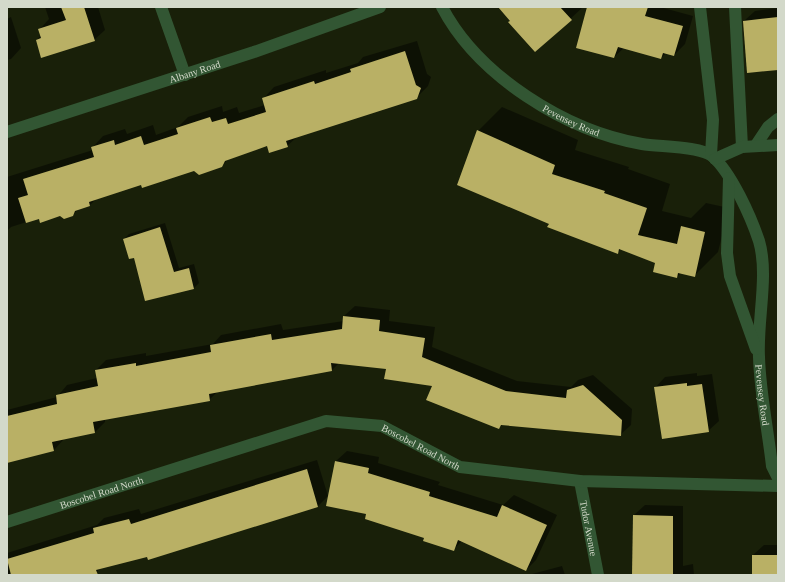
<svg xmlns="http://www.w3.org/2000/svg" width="785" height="582" viewBox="0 0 785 582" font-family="Georgia,serif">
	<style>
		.shadow { fill: #0007 }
		.building { fill: #b9b065 }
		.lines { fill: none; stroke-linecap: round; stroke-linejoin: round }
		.minor { stroke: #325633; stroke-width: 12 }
		.labels { text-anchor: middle; stroke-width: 4; stroke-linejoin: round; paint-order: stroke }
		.street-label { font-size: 10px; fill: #d3d9ca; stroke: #060902 }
	</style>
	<rect width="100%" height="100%" fill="#192009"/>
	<g class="shadow">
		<polygon points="45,7 98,7 105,30 94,40 37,40 41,35 40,29 49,19"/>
		<polygon points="498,7 583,7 536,51"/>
		<polygon points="589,7 660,7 693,16 685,44 674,55 666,53 661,58 624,48 614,57"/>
		<polygon points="778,8 778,69 744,21 755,11"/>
		<polygon points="11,17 21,48 11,59 7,60 7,19"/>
		<polygon points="417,41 427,74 431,77 428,86 416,98 297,137 287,146 268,145 229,158 222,166 194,170 142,184 97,198 90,205 79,209 72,215 39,218 11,227 7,231 7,177 93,150 92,148 103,136 125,129 127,134 153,125 156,135 178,127 188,117 222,106 223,112 237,107 239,113 265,105 263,99 274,87 326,70 326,73 358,63 363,57"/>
		<polygon points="502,107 578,140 575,150 629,167 628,169 670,184 662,211 691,218 706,203 729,208 718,252 694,276 681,273 677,277 657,262 621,249 617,253 550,223 478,131"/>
		<polygon points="165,223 179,268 194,264 199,283 194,288 135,256 124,239 129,234"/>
		<polygon points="355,306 390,310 389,321 435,327 432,347 517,381 571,387 578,380 593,375 632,409 631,425 620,435 503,424 499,428 433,385 387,368 339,363 332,370 218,391 209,400 105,419 105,422 95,432 64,439 54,450 7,462 7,410 57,397 67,385 97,378 96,370 106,360 146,353 146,356 213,344 221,335 281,324 283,330 344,321 344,316"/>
		<polygon points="697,373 697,376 712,374 719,421 708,431 655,388 665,377"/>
		<polygon points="347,451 379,457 378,463 440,482 438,485 503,505 514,495 557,515 536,560 526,570 462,541 454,549 368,514 327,505 336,461"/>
		<polygon points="317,460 328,496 318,506 100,568 97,572 86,575 7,575 7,553 97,525 104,518 139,509 141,514"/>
		<polygon points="645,505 683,506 683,566 693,564 694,575 643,575 634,515"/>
		<polygon points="764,545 778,545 778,575 753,575 753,555"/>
		<polygon points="562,566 565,575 531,575 532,574"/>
	</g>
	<g class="building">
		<polygon points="61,7 84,7 95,41 41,58 36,40 41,38 38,29 66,20"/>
		<polygon points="498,7 560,7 572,20 535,52 508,22 510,21"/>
		<polygon points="587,7 648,7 645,16 683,26 674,56 663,53 661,59 618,47 614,58 576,48"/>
		<polygon points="778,17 778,70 747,73 743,21"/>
		<polygon points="405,51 416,85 421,88 417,99 286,141 288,147 269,153 267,146 225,161 222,167 199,175 194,171 142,188 141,185 89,202 90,206 75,211 73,216 64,219 60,216 40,223 39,219 26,223 18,198 28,195 23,179 94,157 91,147 114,140 115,145 141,136 144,145 178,134 176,128 210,117 212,122 226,118 228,124 266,112 262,98 314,81 315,84 351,72 350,69"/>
		<polygon points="477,130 555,165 552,174 605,191 604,193 647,208 638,235 677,244 681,226 705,232 695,277 678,273 677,278 653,272 655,263 619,249 618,254 547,227 549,224 457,185"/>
		<polygon points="160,227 174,272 189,268 194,289 145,301 134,258 129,259 123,239"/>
		<polygon points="343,316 380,320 379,331 425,338 422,357 506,391 566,398 567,390 583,385 622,420 621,436 501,425 499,429 426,400 432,386 384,379 386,369 331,363 332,371 209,394 210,401 93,422 95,433 52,442 54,451 7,463 7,416 57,404 56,395 98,386 95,370 136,363 136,366 211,352 210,345 271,334 272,340 342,329"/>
		<polygon points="687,383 687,386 702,384 709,432 662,439 654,387"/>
		<polygon points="335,461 369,468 368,473 430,492 429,496 497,517 502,505 547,525 526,571 458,540 454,551 423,541 424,538 365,519 366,514 326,506"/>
		<polygon points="307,469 318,507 148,560 147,557 96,570 98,575 11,575 7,559 94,533 93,528 129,519 131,524"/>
		<polygon points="633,515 673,516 673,575 632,575"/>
		<rect x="752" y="555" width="26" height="20"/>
	</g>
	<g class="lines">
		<g class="minor">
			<polyline points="161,7 185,75"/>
			<path id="s1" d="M442,7C478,76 566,131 642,144C658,147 700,146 712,156C731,172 751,217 759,241C769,275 757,320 759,357C760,393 768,430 772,466L778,478"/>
			<polyline points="700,7 713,120 711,155"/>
			<polyline points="735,7 742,147"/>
			<path id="s2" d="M7,132L254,52L380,7"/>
			<polyline points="756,145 768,127 778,119"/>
			<polyline points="715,159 742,147 778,145"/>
			<polyline points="729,178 727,253 730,276 756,349"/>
			<path id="s3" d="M580,481L598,575"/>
			<path id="s4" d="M7,522L326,421L382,426L460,467L580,481L778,486"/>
		</g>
	</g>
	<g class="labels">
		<g class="street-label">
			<text dy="4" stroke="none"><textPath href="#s2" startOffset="197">Albany Road</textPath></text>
			<text dy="4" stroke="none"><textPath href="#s1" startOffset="175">Pevensey Road</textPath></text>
			<text dy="4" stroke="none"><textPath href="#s1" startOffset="574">Pevensey Road</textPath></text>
			<text dy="4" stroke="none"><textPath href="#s4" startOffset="435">Boscobel Road North</textPath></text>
			<text dy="4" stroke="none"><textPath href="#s4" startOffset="99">Boscobel Road North</textPath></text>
			<text dy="4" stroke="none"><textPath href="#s3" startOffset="48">Tudor Avenue</textPath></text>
		</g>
	</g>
	<rect width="785" height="582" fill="none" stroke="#d3d9ca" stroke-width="16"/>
</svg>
